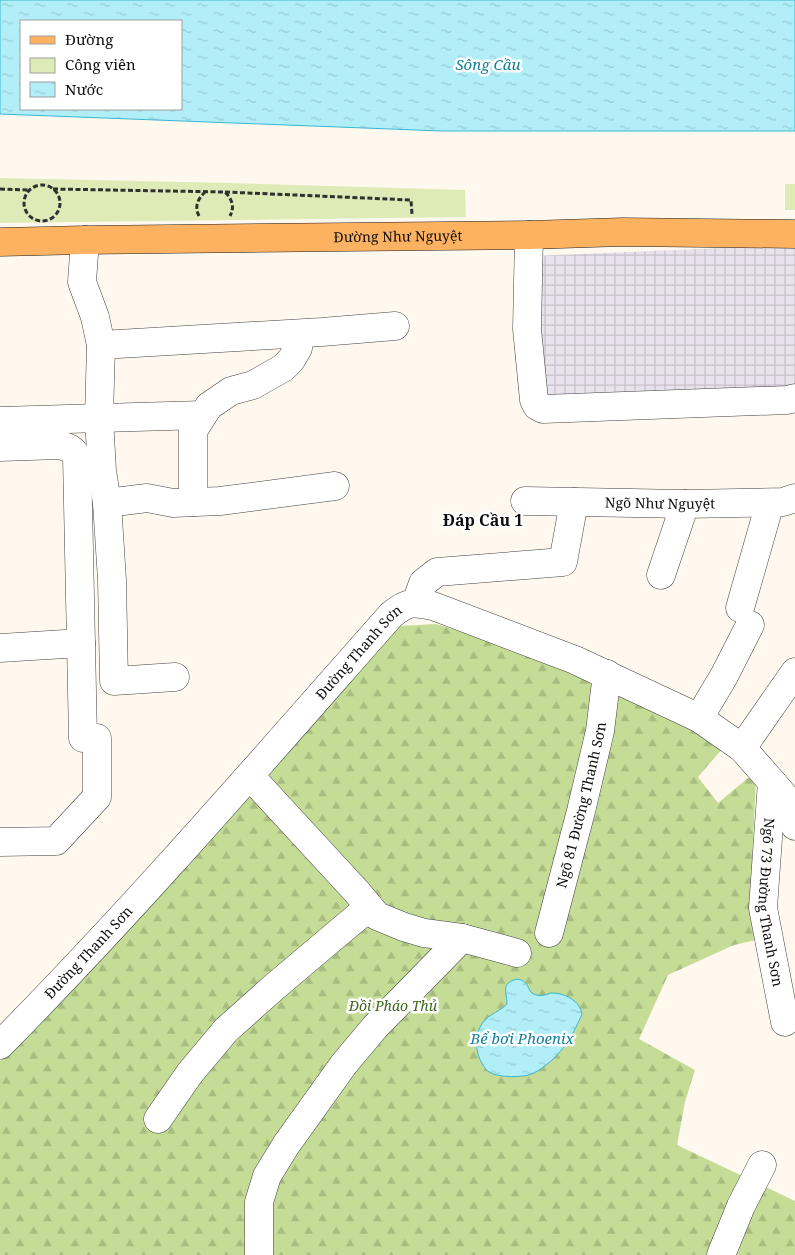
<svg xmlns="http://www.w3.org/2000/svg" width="795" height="1255" viewBox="0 0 795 1255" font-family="'Noto Serif',serif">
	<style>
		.industrial { fill: url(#industrial-grid) }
		.green { fill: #deebb7 }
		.forest { fill: url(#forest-firs) }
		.water { fill: url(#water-ripples); stroke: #36b7d1; fill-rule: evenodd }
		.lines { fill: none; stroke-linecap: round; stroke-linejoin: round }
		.minor-casing { stroke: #414141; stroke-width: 29 }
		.major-casing { stroke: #1f1f1f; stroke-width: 29 }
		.path { stroke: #303030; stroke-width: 3; stroke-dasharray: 5 2.5; stroke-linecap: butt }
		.minor { stroke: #fff; stroke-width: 28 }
		.major { stroke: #fcb261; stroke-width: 28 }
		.labels { text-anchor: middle; stroke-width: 5; stroke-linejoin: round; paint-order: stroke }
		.street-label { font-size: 14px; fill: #0e0e0e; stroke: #fff }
		.park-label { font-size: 14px; font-style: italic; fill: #3d671c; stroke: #fff }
		.water-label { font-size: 15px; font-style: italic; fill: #13809c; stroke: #fff }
		.quarter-label { font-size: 16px; font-weight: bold; fill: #0e0e0e; stroke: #fff }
	</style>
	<defs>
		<pattern id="industrial-grid" width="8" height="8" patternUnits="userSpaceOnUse" patternTransform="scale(1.25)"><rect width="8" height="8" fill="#e9e2ed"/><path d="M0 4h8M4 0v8" fill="none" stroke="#c7c1ca"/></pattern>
		<pattern id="forest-firs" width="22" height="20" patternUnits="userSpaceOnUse" patternTransform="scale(1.25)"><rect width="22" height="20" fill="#c5dc96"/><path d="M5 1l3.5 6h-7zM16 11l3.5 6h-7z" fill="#a8bc80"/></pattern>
		<pattern id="water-ripples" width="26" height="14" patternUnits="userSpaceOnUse" patternTransform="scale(1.25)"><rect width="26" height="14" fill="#b1eef8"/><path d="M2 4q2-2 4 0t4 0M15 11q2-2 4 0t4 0" fill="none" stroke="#97cbd3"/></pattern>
	</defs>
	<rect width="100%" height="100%" fill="#fff8ee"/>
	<polygon class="industrial" points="795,245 795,389 538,399 533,256"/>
	<g class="green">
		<polygon points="0,178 230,183 465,190 466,217 0,223"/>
		<rect x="785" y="184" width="10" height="26"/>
	</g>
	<polygon class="forest" points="436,624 506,646 653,706 723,748 698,777 718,803 748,778 756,779 752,863 756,940 734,945 668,975 639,1039 695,1070 685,1102 677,1145 795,1201 795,1255 0,1255 0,1061 239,807 398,626"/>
	<g class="water">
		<path d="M0,0H795V131H442L0,114ZM181,21V109H21V21Z"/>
		<path d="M517,979C532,981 525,993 537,995C543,997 547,993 552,993C565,993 580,1001 582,1014C572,1038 558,1060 534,1073C525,1078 498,1078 489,1072C478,1063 473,1043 479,1029C486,1014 497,1014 507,1004C507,991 500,984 517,979Z"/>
	</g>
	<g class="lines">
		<g class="minor-casing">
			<g id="minor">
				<polyline points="529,235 527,329 534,400 537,406 543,409 787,400 795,398"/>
				<polyline points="85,240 82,282 95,317 101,345 99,418 102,471 107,503 112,580 114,681 175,677"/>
				<polyline points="101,345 322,332 395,326"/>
				<polyline points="0,421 203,415"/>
				<path d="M0,447L59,445C68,447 73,449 77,457L83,738H97V797L56,841L0,842"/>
				<path id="s1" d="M525,501L685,504L783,502L795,498"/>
				<polyline points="193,502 193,431 203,415 209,406 231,391 253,385 283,368 291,360 298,348 300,334"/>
				<polyline points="107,503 147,498 173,503 220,501 335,486"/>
				<polyline points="661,575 685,504"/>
				<polyline points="416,603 423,583 437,572 563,562 574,502"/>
				<polyline points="740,608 770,503"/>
				<polyline points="0,648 81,643"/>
				<polyline points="699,718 724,676 750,625"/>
				<polyline points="742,748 795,672"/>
				<polyline points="250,776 357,892 377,916 404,927 424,933 462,938 517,953"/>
				<path id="s2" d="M772,782L763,908L785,1022"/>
				<path id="s3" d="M549,933L581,811L600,731L607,674"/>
				<path id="s4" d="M0,1045C136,907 263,760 391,615C408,601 413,602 433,606L575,660L699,718L742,748L772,782L785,797L795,826"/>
				<polyline points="158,1119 190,1073 226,1030 273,988 369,907"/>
				<polyline points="259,1255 259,1202 267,1176 286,1145 344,1064 375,1027 462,938"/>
				<polyline points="721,1255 741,1206 762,1165"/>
			</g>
		</g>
		<g class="major-casing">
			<g id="major">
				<path id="s5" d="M0,242L85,240L529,235L623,232L795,234"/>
			</g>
		</g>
		<g class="path">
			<circle cx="42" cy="203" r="18"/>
			<polyline points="0,189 30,190"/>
			<path d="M53,189L225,192C232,199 235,207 230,216"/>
			<polyline points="225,192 411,200 412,214"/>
			<path d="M199,216C194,206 198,199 205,192"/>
		</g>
		<use href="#minor" class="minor"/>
		<use href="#major" class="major"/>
	</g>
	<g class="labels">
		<g class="street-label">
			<text dy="5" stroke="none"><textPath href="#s5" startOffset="398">Đường Như Nguyệt</textPath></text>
			<text dy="5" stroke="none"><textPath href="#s1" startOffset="135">Ngõ Như Nguyệt</textPath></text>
			<text dy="5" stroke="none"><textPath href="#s4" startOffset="532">Đường Thanh Sơn</textPath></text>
			<text dy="5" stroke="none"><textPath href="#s3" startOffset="132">Ngõ 81 Đường Thanh Sơn</textPath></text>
			<text dy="5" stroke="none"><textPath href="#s2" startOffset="121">Ngõ 73 Đường Thanh Sơn</textPath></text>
			<text dy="5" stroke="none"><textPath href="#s4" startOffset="128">Đường Thanh Sơn</textPath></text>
		</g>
		<g class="park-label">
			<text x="393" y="1011">Đồi Pháo Thủ</text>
		</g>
		<g class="water-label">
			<text x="488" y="70">Sông Cầu</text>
			<text x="522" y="1044">Bể bơi Phoenix</text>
		</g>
		<g class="quarter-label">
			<text x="483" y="526">Đáp Cầu 1</text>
		</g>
	</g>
	<rect x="20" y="20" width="162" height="90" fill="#ffffff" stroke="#9f9f9f"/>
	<rect x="30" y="36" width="25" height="8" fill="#fcb261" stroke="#9f9f9f"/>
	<text x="65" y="45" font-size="15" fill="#0e0e0e">Đường</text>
	<rect x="30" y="58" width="25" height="15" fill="#deebb7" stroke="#9f9f9f"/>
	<text x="65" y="70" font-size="15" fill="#0e0e0e">Công viên</text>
	<rect x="30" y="82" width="25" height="15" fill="url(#water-ripples)" stroke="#9f9f9f"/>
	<text x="65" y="95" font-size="15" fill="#0e0e0e">Nước</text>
</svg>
